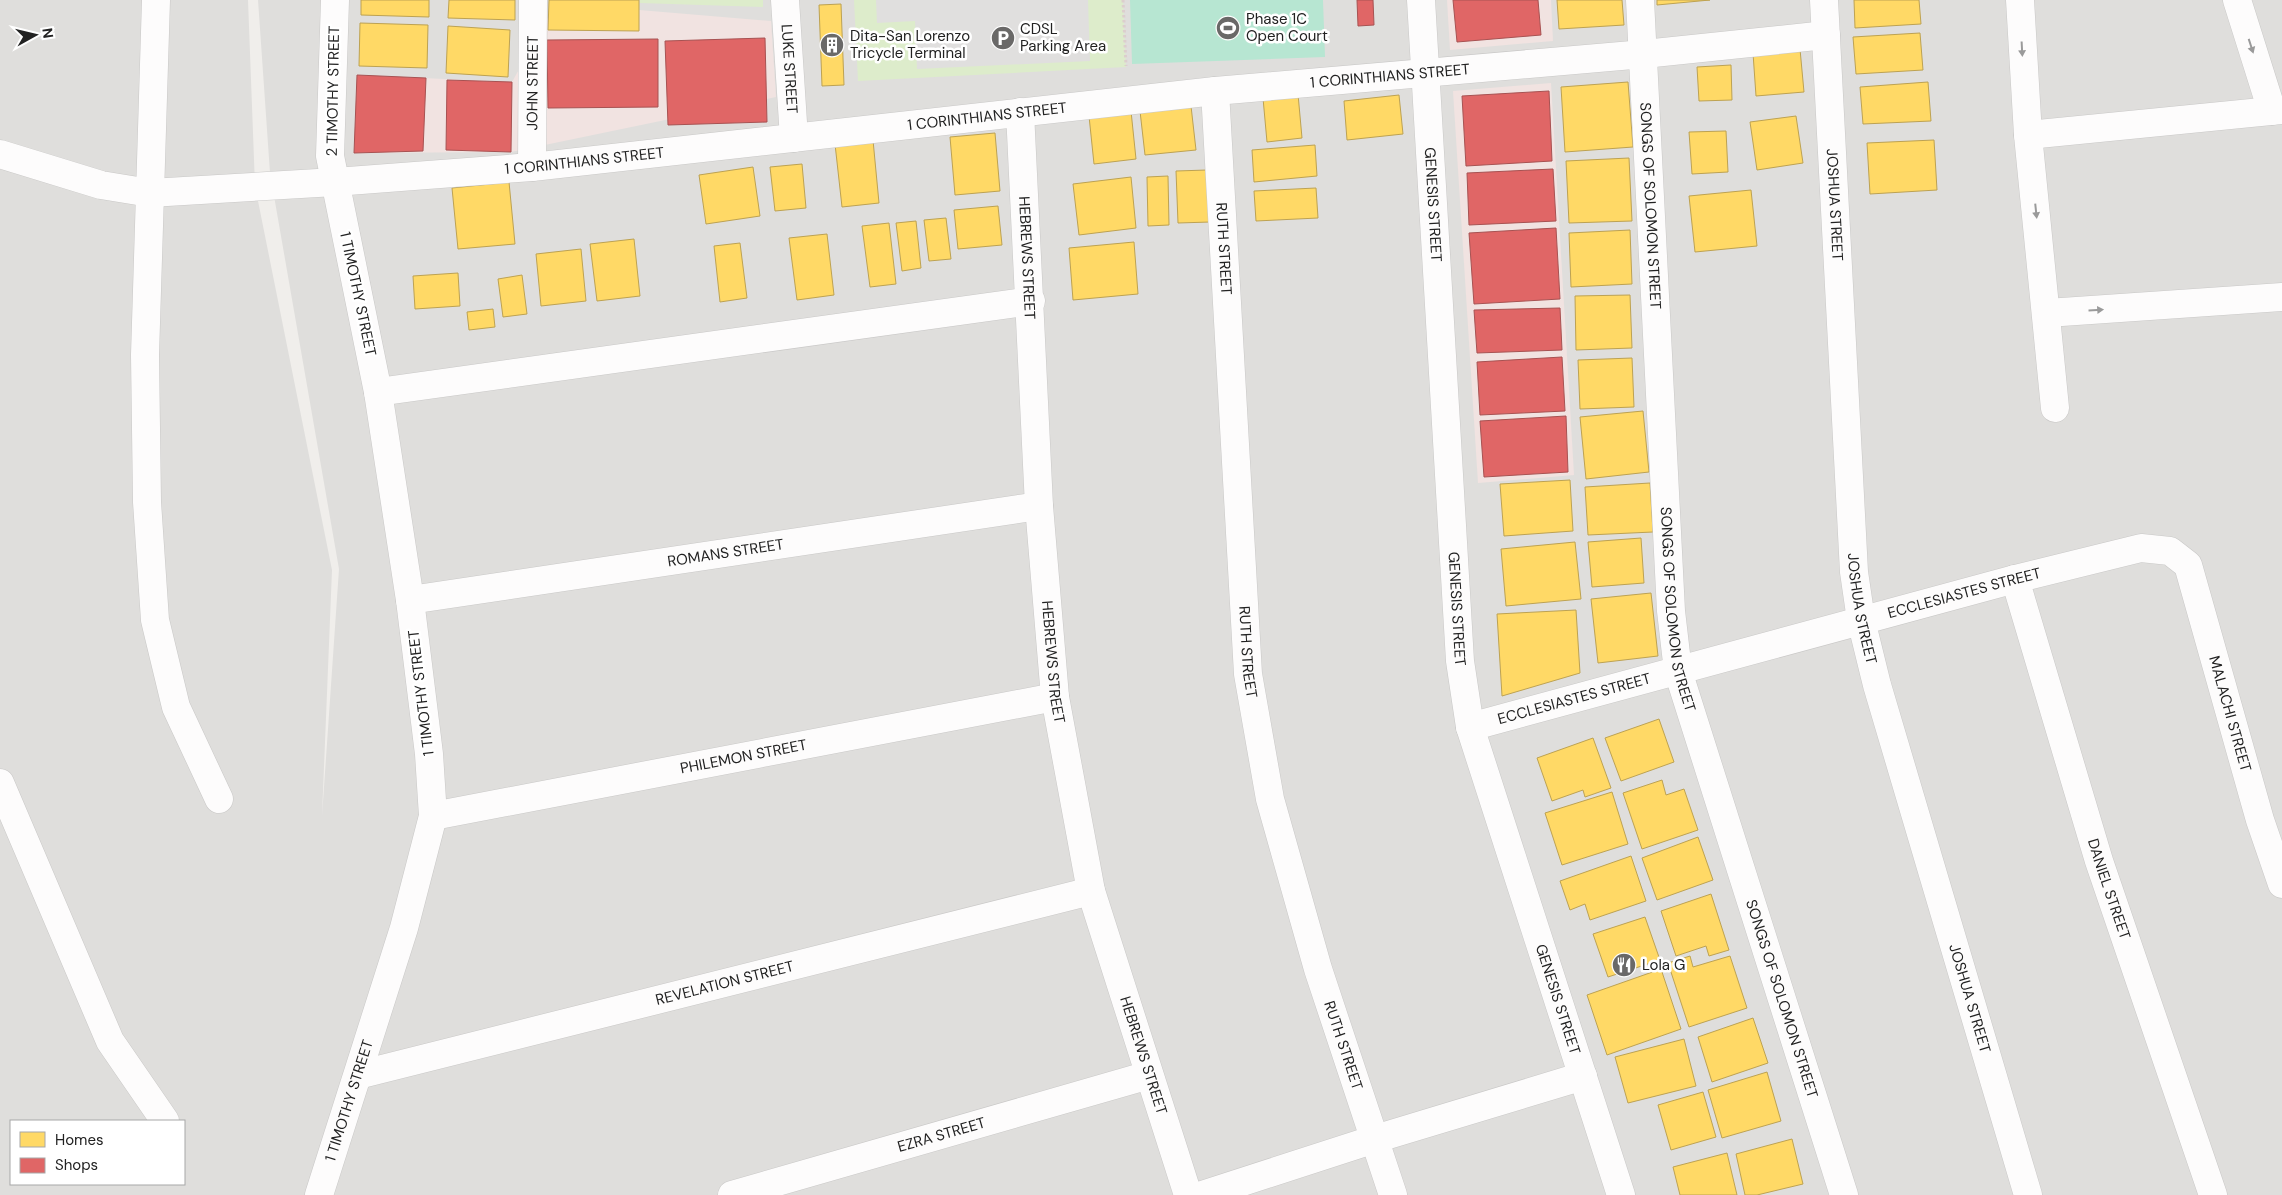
<svg xmlns="http://www.w3.org/2000/svg" width="2282" height="1195" viewBox="0 0 2282 1195" font-family="'DM Sans',sans-serif">
	<style>
		.residential { fill: #dfdedc; fill-rule: evenodd }
		.commercial { fill: #f1e3e1 }
		.grass { fill: #ddeccb }
		.pitch { fill: #b7e6d2 }
		.parking { fill: #e0dfde }
		.homes { fill: #ffd966; stroke: #bda252 }
		.shops { fill: #e06666; stroke: #a75252 }
		.lines { fill: none; stroke-linecap: round; stroke-linejoin: round }
		.minor-casing { stroke: #c9c8c7; stroke-width: 29 }
		.path { stroke: #dccecd; stroke-width: 3; stroke-dasharray: 2.5 2.5; stroke-linecap: butt }
		.minor { stroke: #fdfcfc; stroke-width: 28 }
		.oneway { fill: #9a9a9a }
		.labels { text-anchor: middle; stroke-width: 5; stroke-linejoin: round; paint-order: stroke }
		.poi-label { font-size: 15px; fill: #222; stroke: #fff; text-anchor: start }
		.street-label { font-size: 15px; fill: #222; stroke: #fff }
	</style>
	<rect width="100%" height="100%" fill="#f0eeeb"/>
	<path class="residential" d="M0,0H248L255,186L332,570L322,816L339,569L270,173L258,0H2282V1195H0ZM11,1121H184V1184H11Z"/>
	<g class="commercial">
		<polygon points="1447,0 1551,0 1553,41 1450,50"/>
		<polygon points="556,3 771,21 776,97 511,152 354,153 357,75 512,82"/>
		<polygon points="1551,83 1574,475 1478,483 1453,91"/>
	</g>
	<g class="grass">
		<polygon points="640,0 763,0 763,7 640,3"/>
		<polygon points="854,0 1123,0 1126,67 858,81"/>
	</g>
	<polygon class="pitch" points="1130,0 1323,0 1325,57 1132,64"/>
	<polygon class="parking" points="876,0 1088,0 1090,61 917,69 915,21 877,23"/>
	<g class="homes">
		<polygon points="361,0 429,0 429,17 361,15"/>
		<polygon points="449,0 515,0 515,20 448,18"/>
		<polygon points="549,0 639,0 639,31 548,30"/>
		<polygon points="1557,0 1622,0 1624,25 1559,29"/>
		<polygon points="1657,0 1710,0 1657,5"/>
		<polygon points="1854,0 1919,0 1921,24 1855,28"/>
		<polygon points="841,4 844,85 822,86 819,5"/>
		<polygon points="360,23 428,25 427,68 359,66"/>
		<polygon points="448,26 510,30 508,77 446,73"/>
		<polygon points="1920,33 1923,70 1856,74 1853,37"/>
		<polygon points="1800,49 1804,92 1756,96 1753,53"/>
		<polygon points="1731,65 1732,100 1699,101 1697,67"/>
		<polygon points="1628,82 1633,147 1565,152 1561,87"/>
		<polygon points="1928,82 1931,121 1863,124 1860,87"/>
		<polygon points="1298,94 1302,138 1267,142 1263,98"/>
		<polygon points="1399,95 1403,134 1347,140 1344,101"/>
		<polygon points="1191,106 1196,150 1145,155 1140,111"/>
		<polygon points="1131,111 1136,159 1094,164 1089,116"/>
		<polygon points="1796,116 1803,163 1757,170 1750,122"/>
		<polygon points="1726,131 1728,172 1692,174 1689,132"/>
		<polygon points="995,133 1000,191 955,195 950,137"/>
		<polygon points="873,140 879,203 842,207 835,144"/>
		<polygon points="1934,140 1937,190 1870,194 1867,143"/>
		<polygon points="1315,145 1317,176 1254,182 1252,150"/>
		<polygon points="1629,158 1632,221 1569,223 1566,161"/>
		<polygon points="802,164 806,208 775,211 770,167"/>
		<polygon points="753,167 760,216 706,224 699,175"/>
		<polygon points="1207,170 1210,222 1178,223 1176,171"/>
		<polygon points="1168,176 1169,225 1148,226 1147,177"/>
		<polygon points="1131,177 1136,228 1079,235 1073,184"/>
		<polygon points="509,182 515,244 458,249 452,188"/>
		<polygon points="1316,188 1318,218 1256,221 1254,191"/>
		<polygon points="1751,190 1757,246 1695,252 1689,196"/>
		<polygon points="998,206 1002,245 958,249 954,210"/>
		<polygon points="946,218 951,259 929,261 924,220"/>
		<polygon points="916,221 921,268 902,271 896,223"/>
		<polygon points="889,223 896,284 870,287 862,226"/>
		<polygon points="1630,230 1632,284 1571,287 1569,233"/>
		<polygon points="827,234 834,295 797,300 789,238"/>
		<polygon points="634,239 640,296 597,301 590,244"/>
		<polygon points="1134,242 1138,294 1073,300 1069,248"/>
		<polygon points="740,243 747,298 720,302 714,246"/>
		<polygon points="581,249 586,301 541,306 536,254"/>
		<polygon points="458,273 460,306 415,309 413,276"/>
		<polygon points="522,275 527,314 503,317 498,279"/>
		<polygon points="1630,295 1632,348 1576,350 1575,296"/>
		<polygon points="493,309 495,327 469,330 467,312"/>
		<polygon points="1632,358 1634,407 1580,409 1578,360"/>
		<polygon points="1643,411 1649,472 1586,479 1580,417"/>
		<polygon points="1570,480 1573,531 1504,536 1500,484"/>
		<polygon points="1650,483 1653,532 1588,535 1585,487"/>
		<polygon points="1641,538 1644,583 1592,587 1588,542"/>
		<polygon points="1575,542 1581,599 1506,606 1501,549"/>
		<polygon points="1651,593 1658,656 1598,663 1591,599"/>
		<polygon points="1576,610 1580,673 1502,696 1497,614"/>
		<polygon points="1659,719 1674,762 1621,781 1605,738"/>
		<polygon points="1593,738 1611,788 1585,797 1583,790 1552,801 1537,758"/>
		<polygon points="1662,780 1666,795 1684,789 1698,830 1642,849 1623,793"/>
		<polygon points="1612,792 1628,844 1562,865 1545,813"/>
		<polygon points="1698,837 1713,880 1657,900 1642,858"/>
		<polygon points="1631,856 1646,901 1590,920 1585,904 1570,910 1560,881"/>
		<polygon points="1711,894 1729,950 1709,956 1706,946 1676,956 1661,911"/>
		<polygon points="1645,917 1660,960 1608,977 1593,934"/>
		<polygon points="1690,956 1693,967 1730,956 1747,1008 1689,1027 1668,963"/>
		<polygon points="1661,969 1681,1029 1607,1055 1587,995"/>
		<polygon points="1753,1018 1768,1063 1712,1082 1698,1037"/>
		<polygon points="1684,1039 1696,1086 1628,1103 1615,1057"/>
		<polygon points="1767,1072 1781,1121 1722,1138 1708,1090"/>
		<polygon points="1703,1092 1716,1137 1671,1150 1658,1105"/>
		<polygon points="1792,1139 1803,1184 1757,1195 1745,1195 1736,1154"/>
		<polygon points="1727,1153 1737,1195 1680,1195 1673,1167"/>
	</g>
	<g class="shops">
		<polygon points="1357,0 1373,0 1374,25 1358,26"/>
		<polygon points="1453,0 1538,0 1541,35 1457,42"/>
		<polygon points="765,38 767,122 668,125 665,41"/>
		<polygon points="658,39 658,107 548,108 547,40"/>
		<polygon points="357,75 426,78 423,151 354,153"/>
		<polygon points="447,80 512,82 511,152 446,150"/>
		<polygon points="1549,91 1552,161 1466,166 1462,96"/>
		<polygon points="1553,169 1556,221 1469,225 1467,173"/>
		<polygon points="1556,228 1560,299 1474,304 1469,233"/>
		<polygon points="1560,308 1562,350 1477,353 1474,310"/>
		<polygon points="1562,357 1565,411 1480,415 1477,362"/>
		<polygon points="1566,416 1568,472 1484,477 1480,421"/>
	</g>
	<g class="lines">
		<g class="minor-casing">
			<g id="minor">
				<polyline points="156,0 145,355 147,502 155,620 176,707 219,799"/>
				<path id="s1" d="M785,0L794,138"/>
				<path id="s2" d="M1421,0L1460,661L1470,727L1621,1195"/>
				<path id="s3" d="M1640,0L1671,611L1678,671L1844,1195"/>
				<path id="s4" d="M1824,0L1854,572L1861,620L1877,685L2028,1195"/>
				<polyline points="2020,0 2028,135 2055,408"/>
				<polyline points="2237,0 2272,111"/>
				<path id="s5" d="M1215,91L1248,674L1270,799L1318,969L1393,1195"/>
				<path id="s6" d="M1020,112L1039,506L1055,697L1091,891L1188,1195"/>
				<polyline points="2028,135 2282,110"/>
				<path id="s7" d="M0,154L101,185L150,193L335,182L532,167L1215,91L1644,54L1826,35"/>
				<path id="s8" d="M532,167L533,0"/>
				<polyline points="2047,313 2282,297"/>
				<polyline points="378,392 1031,301"/>
				<path id="s9" d="M2015,579L2099,861L2213,1195"/>
				<path id="s10" d="M410,600L1039,506"/>
				<path id="s11" d="M1470,727L2015,579L2141,548L2170,551L2188,565L2260,820L2282,884"/>
				<polyline points="0,783 110,1041 165,1121"/>
				<path id="s12" d="M433,816L1055,697"/>
				<path id="s13" d="M358,1075L1091,891"/>
				<path id="s14" d="M319,1195L404,928L433,816L429,754L410,600L378,392L330,156L335,0"/>
				<path id="s15" d="M732,1195L1149,1075"/>
				<polyline points="1202,1195 1375,1139 1583,1076"/>
			</g>
		</g>
		<polyline class="path" points="1123,0 1126,66"/>
		<use href="#minor" class="minor"/>
	</g>
	<defs><path id="oneway-solid" d="M-6-.8H1V-3.2L6.5 0L1 3.2V.8H-6Z" transform="scale(1.25)"/></defs>
	<g class="oneway">
		<use href="#oneway-solid" transform="translate(2251 46) rotate(72)"/>
		<use href="#oneway-solid" transform="translate(2022 49) rotate(87)"/>
		<use href="#oneway-solid" transform="translate(2036 211) rotate(84)"/>
		<use href="#oneway-solid" transform="translate(2096 310) rotate(-4)"/>
	</g>
	<defs>
		<g id="stadium-disc" transform="scale(1.25)"><circle r="9.5" fill="#6a6968" stroke="#fff"/><path d="M0-5a6.5 5 0 1 0 0 10a6.5 5 0 1 0 0-10ZM-3.5-1.8h7v3.6h-7Z" fill="#fff"/></g>
		<g id="parking-disc" transform="scale(1.25)"><circle r="9.5" fill="#6a6968" stroke="#fff"/><path d="M-3.5-5.5H1a3.5 3.5 0 0 1 0 7H-1V5.5H-3.5ZM-1-3.4V-.6H.8a1.4 1.4 0 0 0 0-2.8Z" fill="#fff"/></g>
		<g id="building-disc" transform="scale(1.25)"><circle r="9.5" fill="#6a6968" stroke="#fff"/><path d="M-4-6H4V6H1V3H-1V6H-4ZM-2.5-4.3h1.7v1.8h-1.7ZM.8-4.3h1.7v1.8H.8ZM-2.5-1h1.7V.8h-1.7ZM.8-1h1.7V.8H.8Z" fill="#fff"/></g>
		<g id="restaurant-disc" transform="scale(1.25)"><circle r="9.5" fill="#6a6968" stroke="#fff"/><path d="M-5-6h1v4h1v-4h1v4h1v-4h1v5L-1.5 .5V6h-2V.5L-5-1ZM5-6V6H3V1.5H1.5Q1.5-4 5-6Z" fill="#fff"/></g>
	</defs>
	<g fill-rule="evenodd">
		<use href="#stadium-disc" x="1228" y="28"/>
		<use href="#parking-disc" x="1003" y="38"/>
		<use href="#building-disc" x="832" y="45"/>
		<use href="#restaurant-disc" x="1624" y="965"/>
	</g>
	<g class="labels">
		<g class="poi-label">
			<text x="1246" y="24">Phase 1C<tspan x="1246" dy="17">Open Court</tspan></text>
			<text x="1020" y="34">CDSL<tspan x="1020" dy="17">Parking Area</tspan></text>
			<text x="850" y="41">Dita-San Lorenzo<tspan x="850" dy="17">Tricycle Terminal</tspan></text>
			<text x="1642" y="970">Lola G</text>
		</g>
		<g class="street-label">
			<text dy="5" stroke="none"><textPath href="#s1" startOffset="69">LUKE STREET</textPath></text>
			<text dy="5" stroke="none"><textPath href="#s7" startOffset="1401">1 CORINTHIANS STREET</textPath></text>
			<text dy="5" stroke="none"><textPath href="#s8" startOffset="84">JOHN STREET</textPath></text>
			<text transform="translate(333 91) rotate(-89)" y="5">2 TIMOTHY STREET</text>
			<text dy="5" stroke="none"><textPath href="#s7" startOffset="996">1 CORINTHIANS STREET</textPath></text>
			<text dy="5" stroke="none"><textPath href="#s7" startOffset="591">1 CORINTHIANS STREET</textPath></text>
			<text dy="5" stroke="none"><textPath href="#s2" startOffset="205">GENESIS STREET</textPath></text>
			<text dy="5" stroke="none"><textPath href="#s4" startOffset="205">JOSHUA STREET</textPath></text>
			<text dy="5" stroke="none"><textPath href="#s3" startOffset="206">SONGS OF SOLOMON STREET</textPath></text>
			<text dy="5" stroke="none"><textPath href="#s5" startOffset="158">RUTH STREET</textPath></text>
			<text dy="5" stroke="none"><textPath href="#s6" startOffset="146">HEBREWS STREET</textPath></text>
			<text transform="translate(358 294) rotate(78)" y="5">1 TIMOTHY STREET</text>
			<text dy="5" stroke="none"><textPath href="#s10" startOffset="319">ROMANS STREET</textPath></text>
			<text dy="5" stroke="none"><textPath href="#s11" startOffset="512">ECCLESIASTES STREET</textPath></text>
			<text dy="5" stroke="none"><textPath href="#s4" startOffset="610">JOSHUA STREET</textPath></text>
			<text dy="5" stroke="none"><textPath href="#s2" startOffset="610">GENESIS STREET</textPath></text>
			<text dy="5" stroke="none"><textPath href="#s3" startOffset="611">SONGS OF SOLOMON STREET</textPath></text>
			<text dy="5" stroke="none"><textPath href="#s5" startOffset="562">RUTH STREET</textPath></text>
			<text dy="5" stroke="none"><textPath href="#s6" startOffset="551">HEBREWS STREET</textPath></text>
			<text transform="translate(421 693) rotate(-97)" y="5">1 TIMOTHY STREET</text>
			<text dy="5" stroke="none"><textPath href="#s11" startOffset="108">ECCLESIASTES STREET</textPath></text>
			<text dy="5" stroke="none"><textPath href="#s11" startOffset="901">MALACHI STREET</textPath></text>
			<text dy="5" stroke="none"><textPath href="#s12" startOffset="316">PHILEMON STREET</textPath></text>
			<text dy="5" stroke="none"><textPath href="#s9" startOffset="324">DANIEL STREET</textPath></text>
			<text dy="5" stroke="none"><textPath href="#s13" startOffset="378">REVELATION STREET</textPath></text>
			<text dy="5" stroke="none"><textPath href="#s4" startOffset="1015">JOSHUA STREET</textPath></text>
			<text dy="5" stroke="none"><textPath href="#s2" startOffset="1015">GENESIS STREET</textPath></text>
			<text dy="5" stroke="none"><textPath href="#s3" startOffset="1016">SONGS OF SOLOMON STREET</textPath></text>
			<text dy="5" stroke="none"><textPath href="#s5" startOffset="968">RUTH STREET</textPath></text>
			<text dy="5" stroke="none"><textPath href="#s6" startOffset="956">HEBREWS STREET</textPath></text>
			<text dy="5" stroke="none"><textPath href="#s14" startOffset="99">1 TIMOTHY STREET</textPath></text>
			<text dy="5" stroke="none"><textPath href="#s15" startOffset="218">EZRA STREET</textPath></text>
		</g>
	</g>
	<rect x="10" y="1120" width="175" height="65" fill="#ffffff" stroke="#a7a7a7"/>
	<rect x="20" y="1132" width="25" height="15" fill="#ffd966" stroke="#a7a7a7"/>
	<text x="55" y="1145" font-size="15" fill="#222222">Homes</text>
	<rect x="20" y="1158" width="25" height="15" fill="#e06666" stroke="#a7a7a7"/>
	<text x="55" y="1170" font-size="15" fill="#222222">Shops</text>
	<g transform="translate(35 35) rotate(82)" stroke="#ffffff" stroke-width="4" paint-order="stroke">
	<path d="M0-4L9 19L0 12L-9 19Z" fill="#222222"/>
	<text y="-8" font-size="14" font-weight="bold" text-anchor="middle" fill="#222222">N</text>
	</g>
</svg>
